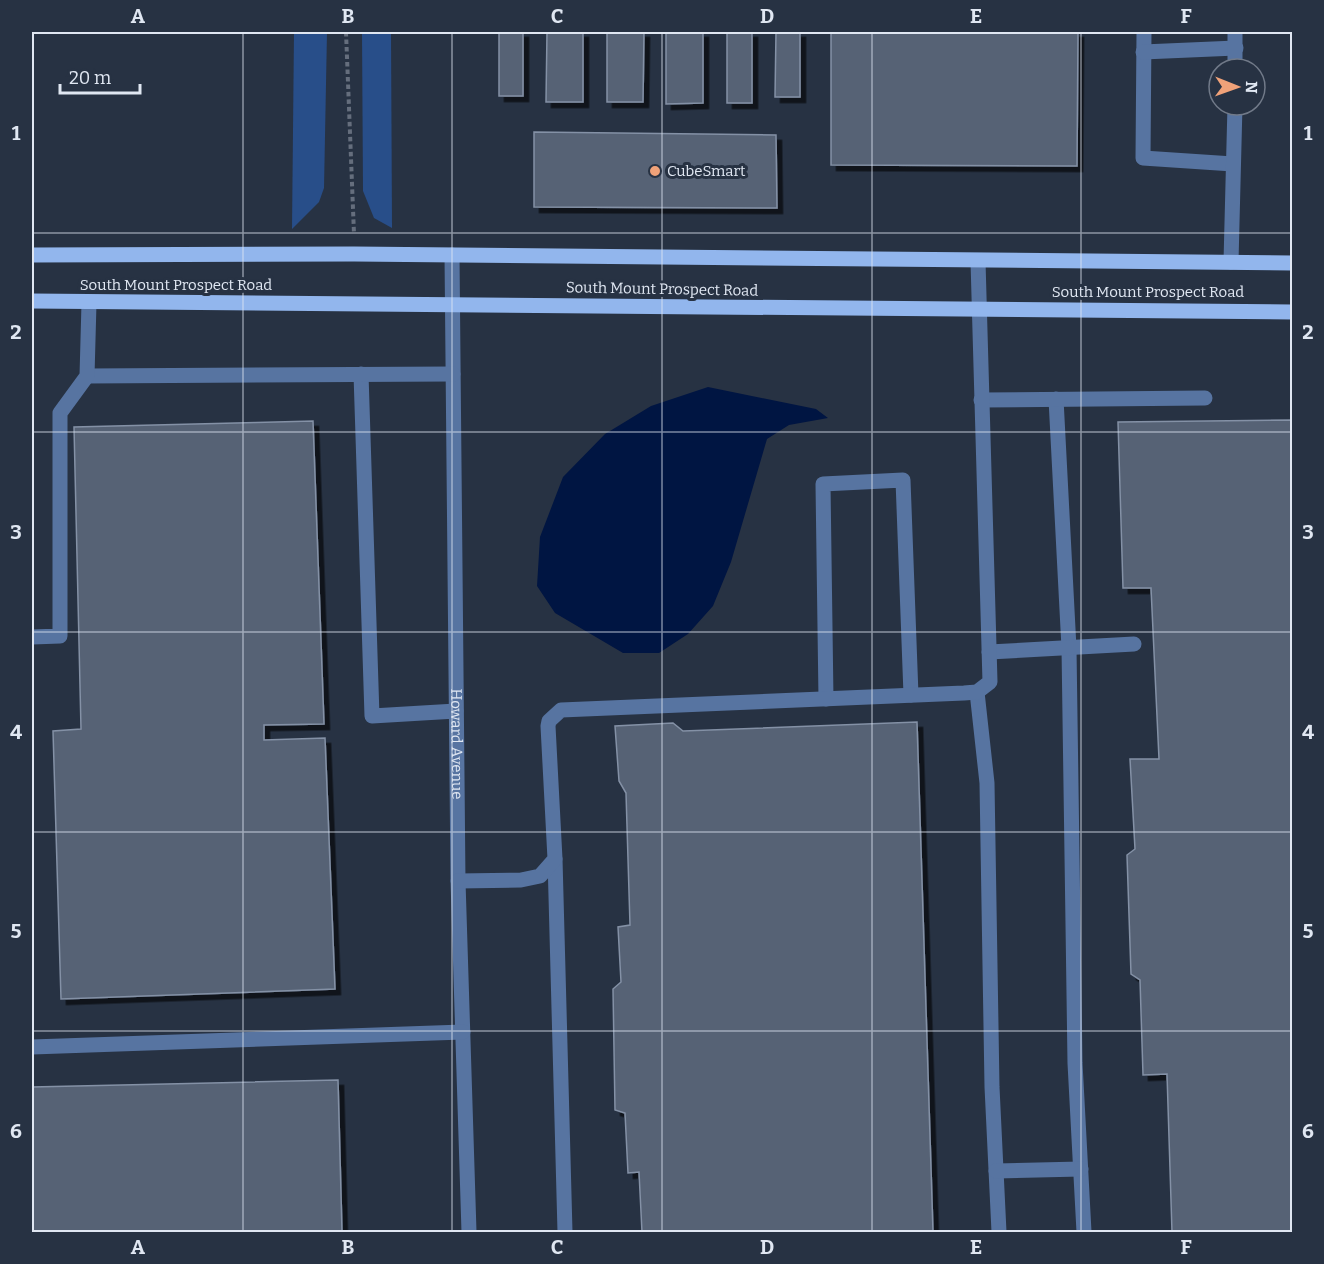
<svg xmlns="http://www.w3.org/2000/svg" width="1324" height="1264" viewBox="0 0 1324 1264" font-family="Bitter,serif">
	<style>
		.green { fill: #284e89 }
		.water { fill: #001542 }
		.building { fill: #566275; stroke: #8491a6; stroke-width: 1.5; filter: url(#shadow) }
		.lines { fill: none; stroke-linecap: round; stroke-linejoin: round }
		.path { stroke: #656e7d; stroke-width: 4; stroke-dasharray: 4.5 3; stroke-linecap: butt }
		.minor { stroke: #5774a1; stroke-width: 15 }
		.major { stroke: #92b6ed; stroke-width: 15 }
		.grid { fill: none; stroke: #e0e7f2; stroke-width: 1.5; stroke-opacity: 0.55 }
		.poi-dot { fill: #f0a279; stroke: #273243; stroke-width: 2 }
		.labels { text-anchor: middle; stroke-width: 6; stroke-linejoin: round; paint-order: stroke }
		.poi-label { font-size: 15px; fill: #e0e7f2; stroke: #273243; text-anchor: start }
		.street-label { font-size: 15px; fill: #e0e7f2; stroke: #273243 }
		.neatline { fill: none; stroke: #e0e7f2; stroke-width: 2 }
		.grid-label { font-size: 20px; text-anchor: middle; font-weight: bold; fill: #e0e7f2 }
	</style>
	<defs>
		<filter id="shadow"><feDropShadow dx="5.5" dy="5.5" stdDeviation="0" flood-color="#0009"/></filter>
	</defs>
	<rect width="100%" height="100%" fill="#273243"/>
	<g class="green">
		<polygon points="294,32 327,32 324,188 319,202 292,229"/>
		<polygon points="362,32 391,32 392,228 374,218 363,191"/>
	</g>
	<polygon class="water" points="708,387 816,409 828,418 789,425 767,439 731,562 713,606 688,634 659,653 623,653 555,613 537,586 540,537 563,477 605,434 651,406"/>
	<g class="building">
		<rect x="499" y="32" width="24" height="64"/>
		<polygon points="547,32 583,32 583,102 546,102"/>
		<polygon points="607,32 644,32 643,102 607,102"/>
		<polygon points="666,32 703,32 703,103 666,104"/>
		<rect x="727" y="32" width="25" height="71"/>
		<polygon points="776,32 800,32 800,97 775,97"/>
		<polygon points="831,32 1078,32 1077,166 831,165"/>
		<polygon points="534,132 776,135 777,208 534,207"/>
		<polygon points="1292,420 1292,1232 1172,1232 1167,1074 1143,1075 1140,980 1131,974 1127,855 1135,849 1130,759 1159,759 1151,588 1123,588 1118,422"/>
		<polygon points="313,421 324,724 264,725 264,740 325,738 335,989 61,999 53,731 81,729 74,427"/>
		<polygon points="917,722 933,1232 642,1232 639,1172 628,1173 625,1113 615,1110 613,989 621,982 618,927 630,925 626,793 619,781 615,726 673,723 683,731"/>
		<polygon points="338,1080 342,1232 32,1232 32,1087"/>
	</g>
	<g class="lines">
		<polyline class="path" points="346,32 354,234"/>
		<g class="minor">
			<polyline points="1144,32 1143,158 1233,164"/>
			<polyline points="1143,52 1236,48"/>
			<polyline points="1235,69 1235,32"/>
			<path id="s1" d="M452,255L458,881L469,1232"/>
			<polyline points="1231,262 1235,105"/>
			<polyline points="361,374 372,716 456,711"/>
			<polyline points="87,376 453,374"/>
			<polyline points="1056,399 1069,648 1075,1063 1084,1232"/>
			<polyline points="981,400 1205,398"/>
			<polyline points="32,637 60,636 60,413 87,376 89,303"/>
			<polyline points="989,652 1134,644"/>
			<polyline points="977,692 987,783 992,1087 999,1232"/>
			<polyline points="826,699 823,484 903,480 911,695"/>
			<polyline points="555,859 565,1232"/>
			<polyline points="458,881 521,880 540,876 555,859 548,726 549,721 561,710 964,693 977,692 990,682 978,261"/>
			<polyline points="32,1047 463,1032"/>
			<polyline points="996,1171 1081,1169"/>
		</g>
		<g class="major">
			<polyline points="32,255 354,254 1292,263"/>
			<polyline points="32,301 1292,312"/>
		</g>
	</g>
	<path class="grid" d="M243,32V1232M452,32V1232M662,32V1232M872,32V1232M1081,32V1232M32,233H1292M32,432H1292M32,632H1292M32,832H1292M32,1031H1292"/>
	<circle class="poi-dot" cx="655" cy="171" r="6"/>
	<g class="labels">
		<g class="poi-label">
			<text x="667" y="176">CubeSmart</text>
		</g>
		<g class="street-label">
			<text x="176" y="290">South Mount Prospect Road</text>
			<text transform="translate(662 289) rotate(1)" y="5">South Mount Prospect Road</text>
			<text x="1148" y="297">South Mount Prospect Road</text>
			<text dy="5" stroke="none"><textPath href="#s1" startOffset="489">Howard Avenue</textPath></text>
		</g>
	</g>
	<rect width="1324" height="1264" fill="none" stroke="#273243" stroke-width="66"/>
	<g transform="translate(1237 87) rotate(91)"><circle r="28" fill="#273243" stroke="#717a89" stroke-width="1.5"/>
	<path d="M0-4.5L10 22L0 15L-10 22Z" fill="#f0a279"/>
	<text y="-9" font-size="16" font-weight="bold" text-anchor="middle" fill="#e0e7f2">N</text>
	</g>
	<path d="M60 84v9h80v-9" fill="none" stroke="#e0e7f2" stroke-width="3"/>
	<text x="69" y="84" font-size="18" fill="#e0e7f2" stroke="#273243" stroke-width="4.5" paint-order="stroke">20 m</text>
	<rect x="33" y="33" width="1258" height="1198" class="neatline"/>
	<g class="grid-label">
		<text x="138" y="23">A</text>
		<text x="348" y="23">B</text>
		<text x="557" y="23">C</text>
		<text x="767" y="23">D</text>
		<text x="976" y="23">E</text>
		<text x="1186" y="23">F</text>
		<text x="16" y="140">1</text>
		<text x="1308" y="140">1</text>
		<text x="16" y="339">2</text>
		<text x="1308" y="339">2</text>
		<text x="16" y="539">3</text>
		<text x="1308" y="539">3</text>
		<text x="16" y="739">4</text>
		<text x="1308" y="739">4</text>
		<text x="16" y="938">5</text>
		<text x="1308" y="938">5</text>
		<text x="16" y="1138">6</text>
		<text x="1308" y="1138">6</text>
		<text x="138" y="1254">A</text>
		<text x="348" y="1254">B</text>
		<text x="557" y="1254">C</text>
		<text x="767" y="1254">D</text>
		<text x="976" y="1254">E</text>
		<text x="1186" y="1254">F</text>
	</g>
</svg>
